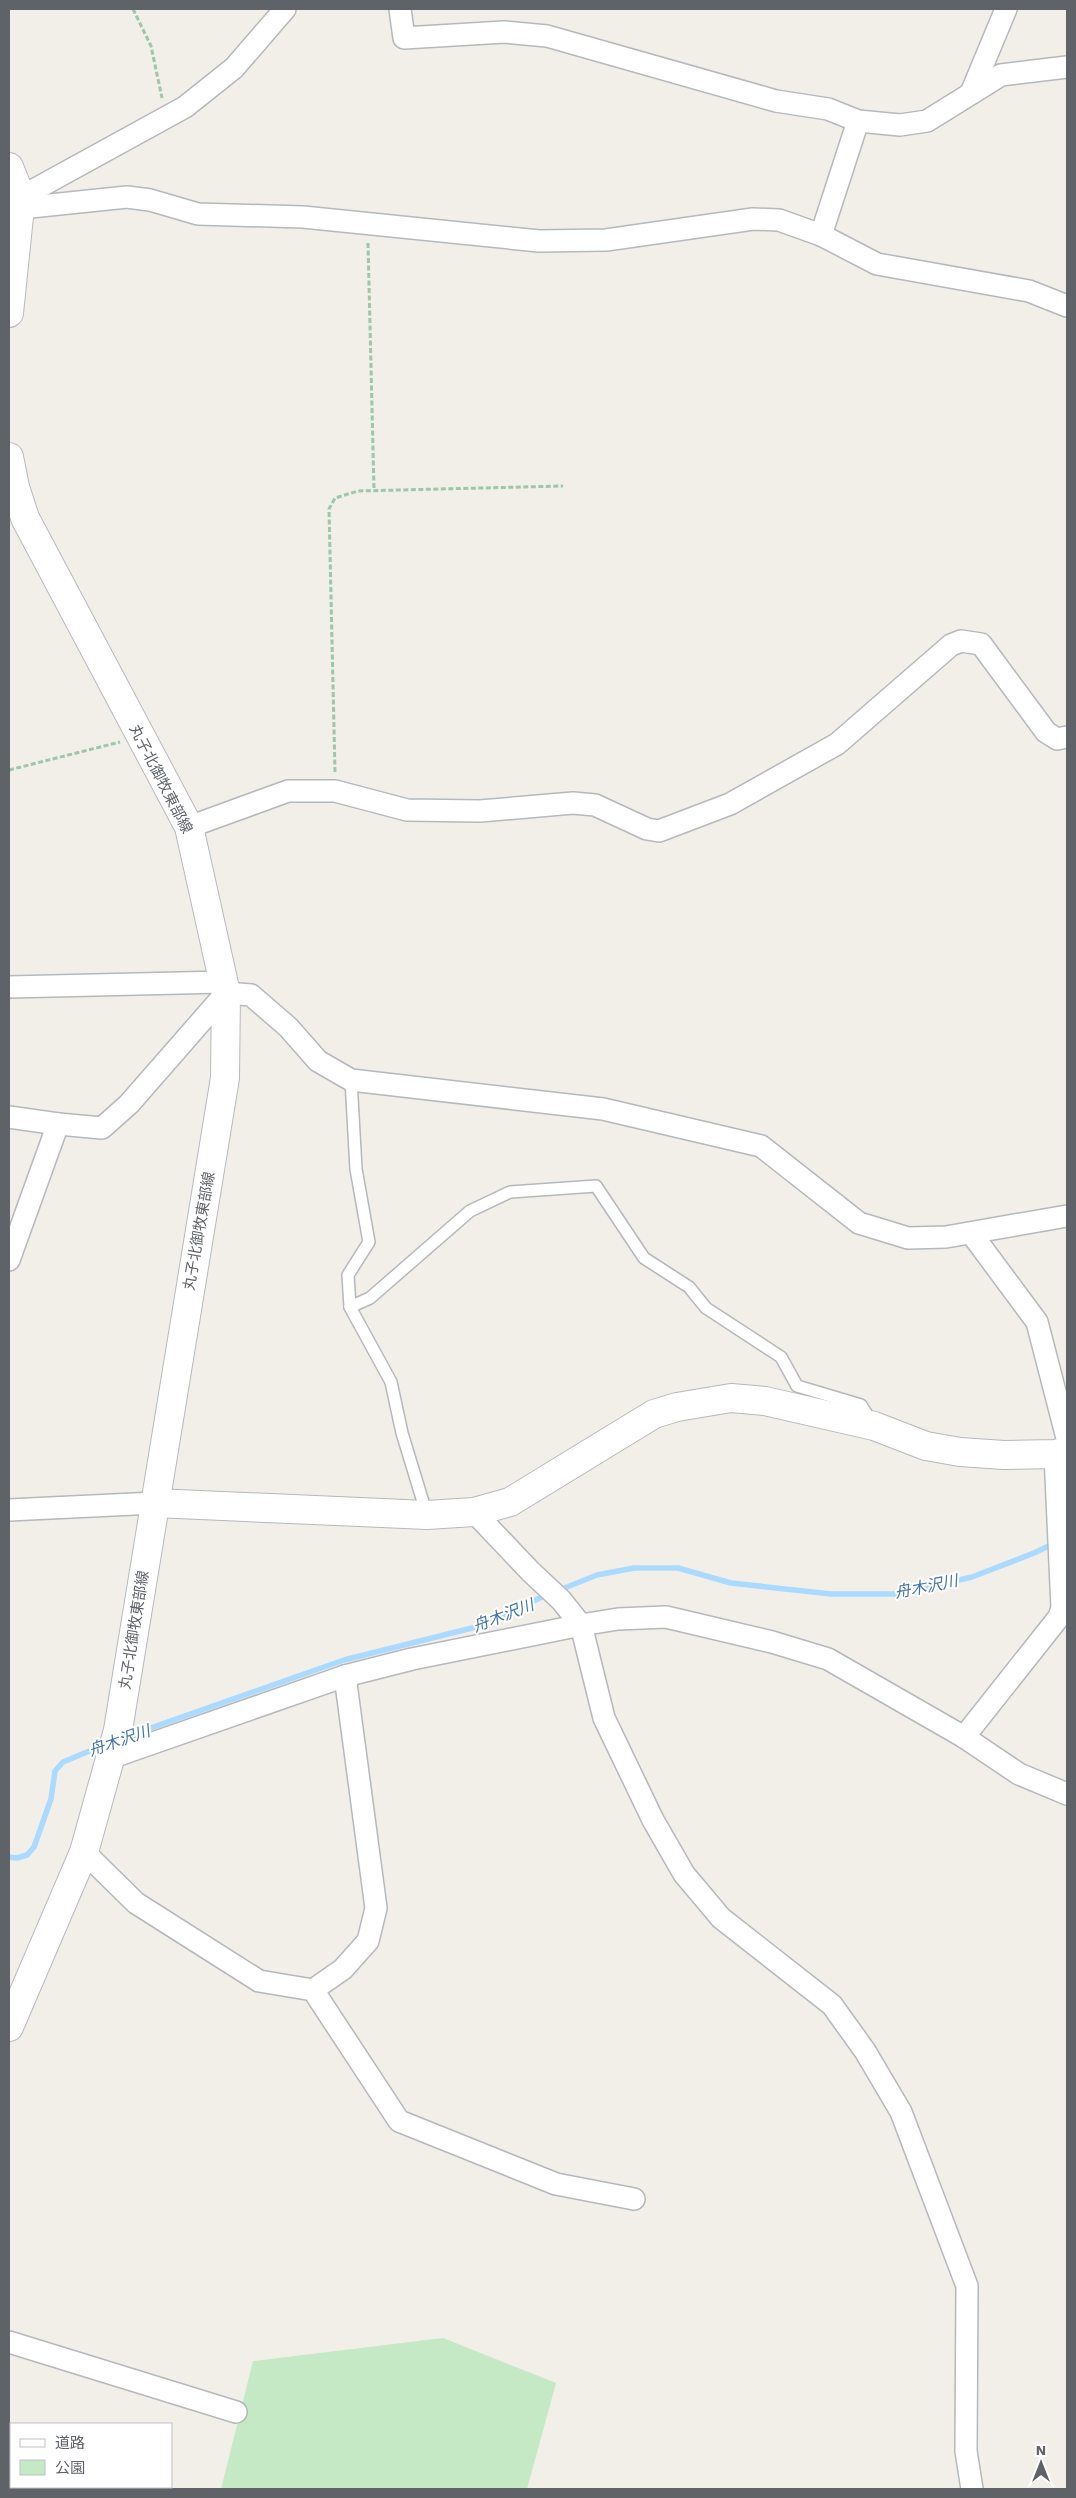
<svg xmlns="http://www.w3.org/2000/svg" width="1076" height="2498" viewBox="0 0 1076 2498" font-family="'Work Sans','Noto Sans JP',sans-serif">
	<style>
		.green { fill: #c5e8c5 }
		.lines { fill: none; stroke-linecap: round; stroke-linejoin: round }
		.stream { stroke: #aadaff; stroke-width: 5.5 }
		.service-casing { stroke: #b5b8bc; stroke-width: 14 }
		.minor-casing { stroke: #b5b8bc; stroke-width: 24 }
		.tertiary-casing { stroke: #b5b8bc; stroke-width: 30 }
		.secondary-casing { stroke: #b6babf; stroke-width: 30 }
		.path { stroke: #9cc7a9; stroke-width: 3; stroke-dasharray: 5 2.5; stroke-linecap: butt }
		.service { stroke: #fff; stroke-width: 11 }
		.minor { stroke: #fff; stroke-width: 21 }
		.tertiary { stroke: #fff; stroke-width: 28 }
		.secondary { stroke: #fff; stroke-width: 28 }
		.labels { text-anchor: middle; stroke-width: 4; stroke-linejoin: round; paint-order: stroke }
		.street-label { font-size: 15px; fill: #5f6368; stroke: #fff }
		.water-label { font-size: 16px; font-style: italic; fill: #4174aa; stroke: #fff }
	</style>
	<rect width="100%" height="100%" fill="#f1efe8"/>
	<polygon class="green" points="443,2338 556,2383 527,2489 221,2489 253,2361"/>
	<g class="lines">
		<g class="stream">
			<polyline points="557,1591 597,1575 634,1568 678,1568 731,1583 831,1594 901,1594 972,1577 1034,1553 1055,1543"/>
			<polyline points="125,1737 344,1660 484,1625 548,1594"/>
			<polyline points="9,1857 17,1858 27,1855 34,1847 51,1799 55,1771 63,1762 104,1745"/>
		</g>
		<g class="service-casing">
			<g id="service">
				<polyline points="351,1080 356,1169 369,1242 348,1275 350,1307 391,1382 402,1433 427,1515"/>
				<polyline points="350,1307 370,1298 470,1211 510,1192 596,1186 644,1258 689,1287 706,1308 781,1357 797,1386 861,1405 871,1421"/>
			</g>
		</g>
		<g class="minor-casing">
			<g id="minor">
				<polyline points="400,9 404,38 504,32 547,36 776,101 828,109 858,121 900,125 927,121 1001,75 1067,67"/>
				<polyline points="971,93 1006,9"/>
				<polyline points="21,197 185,107 234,68 285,9"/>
				<polyline points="21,208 127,197 150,200 198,214 303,217 539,241 606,240 753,219 779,220 821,235 877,264 1029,291 1067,306"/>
				<polyline points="821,235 858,121"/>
				<polyline points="189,827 288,791 335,791 407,810 480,811 573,803 595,805 647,829 659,831 730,804 837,744 951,645 961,641 981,644 1046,732 1057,739 1067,737"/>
				<polyline points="9,987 223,982"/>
				<polyline points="9,1117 58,1124"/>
				<polyline points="971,1233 1037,1322 1067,1438"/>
				<polyline points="9,1260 58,1124 102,1128 129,1104 226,993 251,995 288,1027 318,1061 351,1080 603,1109 761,1146 859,1223 908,1238 946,1237 1067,1216"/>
				<polyline points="9,1510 155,1503"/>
				<polyline points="474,1512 531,1572 561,1600 581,1625 604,1718 653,1820 684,1874 721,1918 832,2005 865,2051 901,2112 967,2286 966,2451 972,2489"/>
				<polyline points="964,1737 1059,1617 1062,1608 1055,1454"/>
				<polyline points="110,1758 345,1676 412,1659 581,1625 618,1619 666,1617 772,1642 828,1659 964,1737 1019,1774 1067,1794"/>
				<polyline points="84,1852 136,1903 259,1981 313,1990 399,2121 556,2184 634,2199"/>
				<polyline points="313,1990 343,1969 368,1941 376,1908 345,1676"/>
				<polyline points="9,2342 236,2412"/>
			</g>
		</g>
		<g class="tertiary-casing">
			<polyline id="tertiary" points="155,1503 427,1515 474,1512 510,1502 654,1414 677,1407 731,1398 765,1401 874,1426 926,1446 960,1452 1004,1455 1055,1454 1067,1451"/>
		</g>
		<g class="secondary-casing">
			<g id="secondary">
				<polyline points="9,167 21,197 9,313"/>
				<polyline points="9,457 15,487 25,518 189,827 226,993 225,1078 118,1730 84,1852 9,2027"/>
			</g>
		</g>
		<g class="path">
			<polyline points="133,9 151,46 162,98"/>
			<polyline points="368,243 374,490"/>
			<polyline points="9,770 120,742"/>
			<polyline points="335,772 329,509 335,498 358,491 563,486"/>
		</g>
		<use href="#service" class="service"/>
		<use href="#minor" class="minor"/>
		<use href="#tertiary" class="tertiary"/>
		<use href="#secondary" class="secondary"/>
	</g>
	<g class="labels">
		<g class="street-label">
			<text transform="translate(161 779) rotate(63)" y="5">丸子北御牧東部線</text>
			<text transform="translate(199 1231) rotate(-80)" y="5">丸子北御牧東部線</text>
			<text transform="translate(134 1630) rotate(-81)" y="5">丸子北御牧東部線</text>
		</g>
		<g class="water-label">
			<text transform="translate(926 1586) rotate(-11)" y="6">舟木沢川</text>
			<text transform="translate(503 1615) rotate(-21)" y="6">舟木沢川</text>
			<text transform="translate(119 1740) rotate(-19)" y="6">舟木沢川</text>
		</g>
	</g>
	<rect width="1076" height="2498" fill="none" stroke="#5f6368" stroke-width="20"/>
	<rect x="10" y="2423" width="162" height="65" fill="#ffffff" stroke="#bfc1c3"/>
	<rect x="20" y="2439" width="25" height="8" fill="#ffffff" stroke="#bfc1c3"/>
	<text x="55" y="2448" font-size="15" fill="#5f6368">道路</text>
	<rect x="20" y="2460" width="25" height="15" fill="#c5e8c5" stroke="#bfc1c3"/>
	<text x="55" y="2473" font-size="15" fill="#5f6368">公園</text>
	<g transform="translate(1041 2463)" stroke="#ffffff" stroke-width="4" paint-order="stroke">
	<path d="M0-4L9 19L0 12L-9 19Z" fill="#5f6368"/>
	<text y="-8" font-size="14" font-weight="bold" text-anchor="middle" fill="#5f6368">N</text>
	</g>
</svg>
